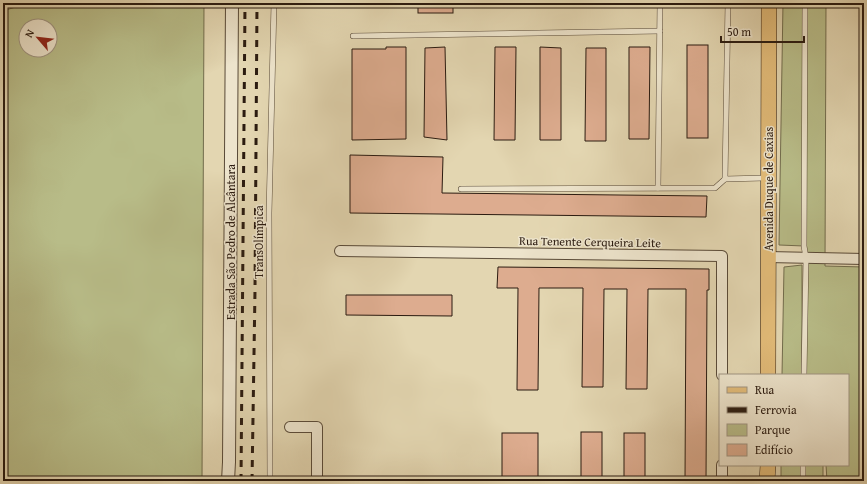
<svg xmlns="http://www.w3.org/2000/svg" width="867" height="484" viewBox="0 0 867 484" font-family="'Gentium Book Plus',serif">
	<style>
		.green { fill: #b8bc88; stroke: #726c4c; fill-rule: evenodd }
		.building { fill: #ddac8f; stroke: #2b1b10 }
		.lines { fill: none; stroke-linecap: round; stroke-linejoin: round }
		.service-casing { stroke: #594a38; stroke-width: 6 }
		.minor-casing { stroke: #594a38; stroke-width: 12 }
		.tertiary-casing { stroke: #594a38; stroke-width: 14 }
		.primary-casing { stroke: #2b1b10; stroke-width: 16 }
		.service { stroke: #ede4cc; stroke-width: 5 }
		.minor { stroke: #ede4cc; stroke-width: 10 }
		.tertiary { stroke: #ede4cc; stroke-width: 12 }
		.primary { stroke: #e2bb78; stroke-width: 15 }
		.rail { stroke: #2b1b10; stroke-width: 3; stroke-dasharray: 7 7; stroke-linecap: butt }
		.labels { text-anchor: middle; stroke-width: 3; stroke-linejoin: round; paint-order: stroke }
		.street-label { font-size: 12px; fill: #2b1b10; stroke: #ede4cc }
	</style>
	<rect width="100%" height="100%" fill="#e3d6b1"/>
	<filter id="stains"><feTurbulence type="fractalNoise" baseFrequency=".005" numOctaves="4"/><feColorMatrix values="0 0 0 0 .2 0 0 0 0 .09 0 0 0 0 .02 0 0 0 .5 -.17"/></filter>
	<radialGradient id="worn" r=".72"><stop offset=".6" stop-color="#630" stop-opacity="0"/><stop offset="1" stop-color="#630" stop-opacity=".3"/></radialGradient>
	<g class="green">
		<path d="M28,3H204L202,481H3V11ZM26,26H50V50H26Z"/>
		<polygon points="783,3 826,3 825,266 864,267 864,481 827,481 826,465 848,465 848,375 804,375 804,246 779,245"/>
		<polygon points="802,265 802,375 782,375 784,267"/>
		<rect x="781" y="465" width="42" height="16"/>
	</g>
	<g class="building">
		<rect x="418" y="3" width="35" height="10"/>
		<rect x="687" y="45" width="21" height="93"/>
		<polygon points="386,47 406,47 406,139 352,140 352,49 386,49"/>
		<polygon points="445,47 447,140 424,137 425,48"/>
		<polygon points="495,47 516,47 515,140 494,140"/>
		<polygon points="540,47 561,48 561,140 540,140"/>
		<polygon points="629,47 650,47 649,139 629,139"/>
		<polygon points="586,48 606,48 606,141 585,141"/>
		<polygon points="350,155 443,157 442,193 707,196 706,217 350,213"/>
		<polygon points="498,267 709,269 709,290 707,290 706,481 685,481 686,289 648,289 647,389 626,389 627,289 604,289 603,387 582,387 583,288 539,288 538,390 517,390 518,288 497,288"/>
		<polygon points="346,295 452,295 452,316 346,315"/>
		<rect x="581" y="432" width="21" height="49"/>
		<rect x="502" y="433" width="36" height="48"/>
		<rect x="624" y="433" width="21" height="48"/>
	</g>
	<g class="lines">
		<g class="service-casing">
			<g id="service">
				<polyline points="728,3 725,179 768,178"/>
				<polyline points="353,36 660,31"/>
				<polyline points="658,188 660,3"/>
				<polyline points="461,189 715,188 725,179"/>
				<polyline points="804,375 806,258 804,246 805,3"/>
				<polyline points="270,481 269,213 274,3"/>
				<polyline points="803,481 803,465"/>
			</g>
		</g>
		<g class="minor-casing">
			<g id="minor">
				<polyline points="340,251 722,256 722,375"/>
				<polyline points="768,257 864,259"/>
				<polyline points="290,427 317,427 317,481"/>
				<polyline points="722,481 722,465"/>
			</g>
		</g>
		<g class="tertiary-casing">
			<polyline id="tertiary" points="228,481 229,462 232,3"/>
		</g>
		<g class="primary-casing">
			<g id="primary">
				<polyline points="768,375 769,3"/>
				<polyline points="767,481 768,465"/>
			</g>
		</g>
		<use href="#service" class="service"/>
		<use href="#minor" class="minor"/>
		<use href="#tertiary" class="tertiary"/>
		<use href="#primary" class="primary"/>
		<g class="rail">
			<polyline points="241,481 245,3"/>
			<polyline points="252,481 255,290 257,3"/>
		</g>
	</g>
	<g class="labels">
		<g class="street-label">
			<text transform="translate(769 189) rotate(-90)" y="4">Avenida Duque de Caxias</text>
			<text transform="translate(231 242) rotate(-90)" y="4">Estrada São Pedro de Alcântara</text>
			<text transform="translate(259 242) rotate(-90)" y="4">TransOlímpica</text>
			<text transform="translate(590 242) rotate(1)" y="4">Rua Tenente Cerqueira Leite</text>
		</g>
	</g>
	<rect width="867" height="484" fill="none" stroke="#e3d6b1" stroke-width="16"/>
	<rect x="4" y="4" width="859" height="476" fill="none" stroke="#2b1b10" stroke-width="2"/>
	<rect x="8" y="8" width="851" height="468" fill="none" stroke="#2b1b10"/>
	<rect x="719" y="374" width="130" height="92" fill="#ede4cc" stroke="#9f9481"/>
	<rect x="727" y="387" width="20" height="6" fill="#e2bb78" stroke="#9f9481"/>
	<text x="755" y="394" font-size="12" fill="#2b1b10">Rua</text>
	<rect x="727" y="407" width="20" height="6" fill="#2b1b10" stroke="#9f9481"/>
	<text x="755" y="414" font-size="12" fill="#2b1b10">Ferrovia</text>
	<rect x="727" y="424" width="20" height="12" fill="#b8bc88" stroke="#9f9481"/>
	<text x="755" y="434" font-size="12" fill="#2b1b10">Parque</text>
	<rect x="727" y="444" width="20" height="12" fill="#ddac8f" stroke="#9f9481"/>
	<text x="755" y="454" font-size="12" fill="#2b1b10">Edifício</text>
	<g transform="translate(38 38) rotate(298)"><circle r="19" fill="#ede4cc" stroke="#9f9481"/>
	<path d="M0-3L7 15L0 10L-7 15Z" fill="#8f2418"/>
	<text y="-6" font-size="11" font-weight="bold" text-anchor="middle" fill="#2b1b10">N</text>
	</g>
	<path d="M721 36v6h83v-6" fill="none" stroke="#2b1b10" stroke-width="2"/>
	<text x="727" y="36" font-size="12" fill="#2b1b10" stroke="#ede4cc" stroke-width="3" paint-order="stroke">50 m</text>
	<rect width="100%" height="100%" filter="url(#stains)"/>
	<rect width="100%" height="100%" fill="url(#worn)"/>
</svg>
